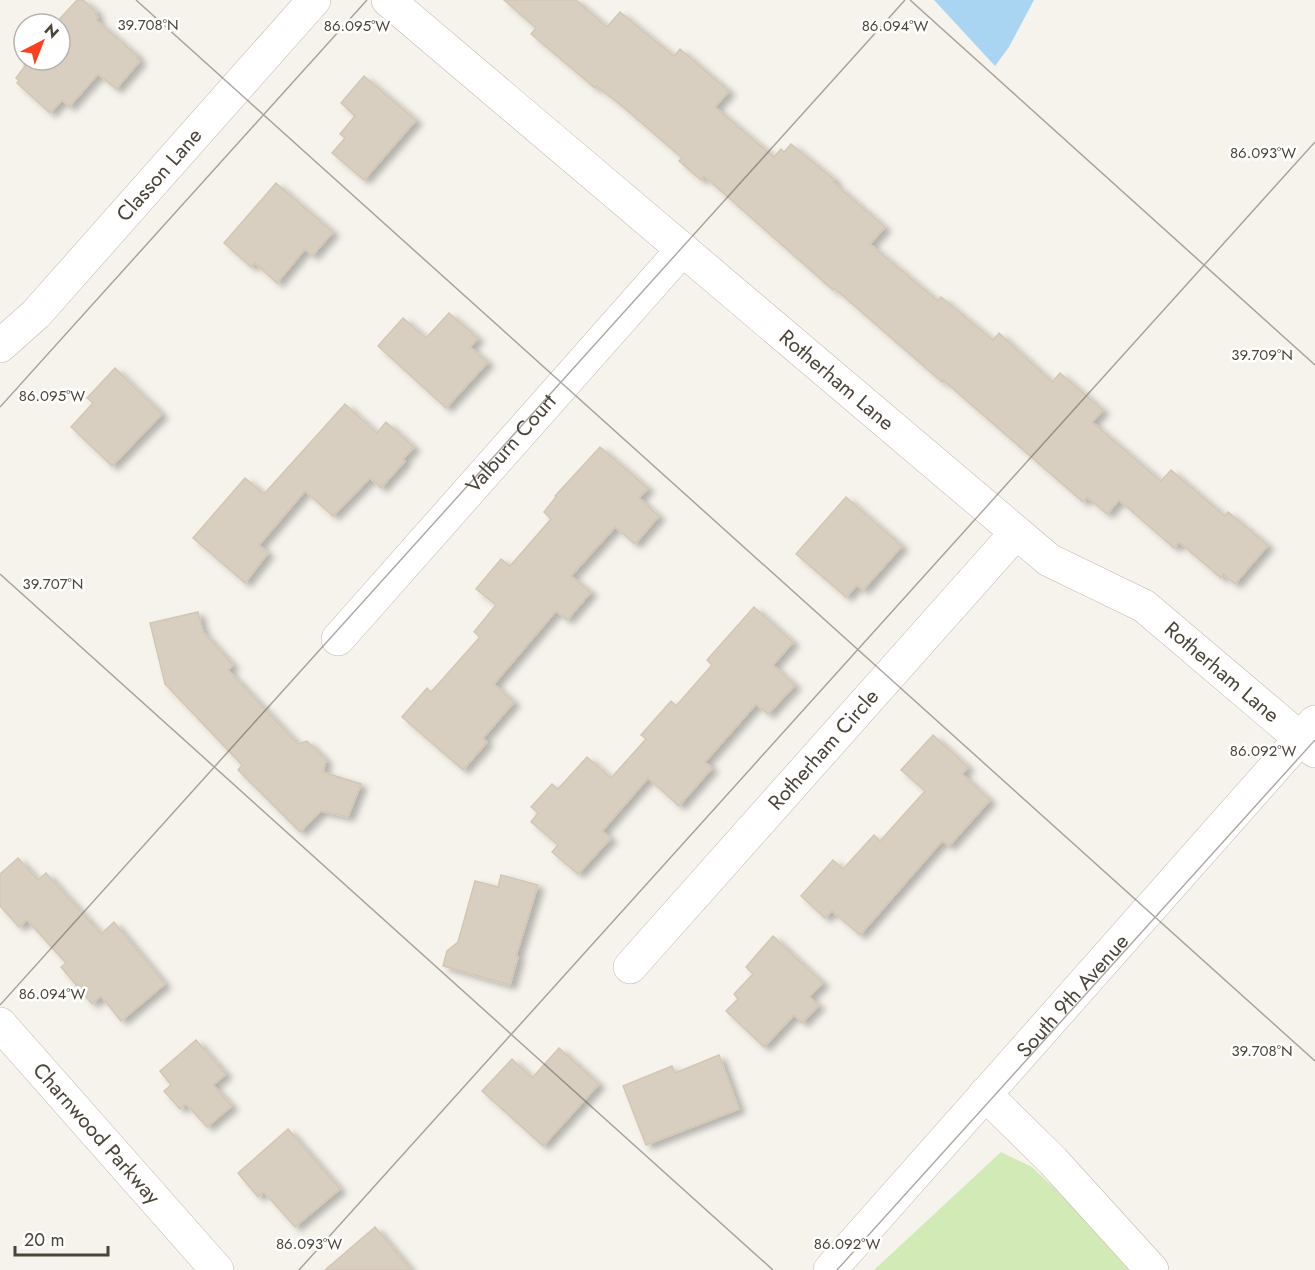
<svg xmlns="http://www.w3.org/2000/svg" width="1315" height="1270" viewBox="0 0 1315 1270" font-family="Jost,sans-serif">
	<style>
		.green { fill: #d2eab5 }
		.water { fill: #a9d4f2 }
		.building { fill: #d8cfc1; stroke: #d3c7b4; stroke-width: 1.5; filter: url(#shadow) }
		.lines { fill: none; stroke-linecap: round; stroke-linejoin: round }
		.minor-casing { stroke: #c2bbae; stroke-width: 34 }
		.minor { stroke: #fff; stroke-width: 33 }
		.ticks { fill: none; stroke: #4b4439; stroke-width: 1.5; stroke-opacity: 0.45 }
		.labels { text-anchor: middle; stroke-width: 5; stroke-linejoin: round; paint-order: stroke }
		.street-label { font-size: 21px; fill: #4b4439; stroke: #fff }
		.ticks-label { font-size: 15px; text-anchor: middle; fill: #4b4439; stroke: #fff; stroke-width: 5; stroke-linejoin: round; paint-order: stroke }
	</style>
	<defs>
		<filter id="shadow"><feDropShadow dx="6" dy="4" stdDeviation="3" flood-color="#0004"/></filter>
	</defs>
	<rect width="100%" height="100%" fill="#f6f3ec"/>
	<polygon class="green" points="1001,1152 1032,1167 1071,1204 1131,1270 874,1270"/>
	<polygon class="water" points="934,0 1034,0 1009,47 995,66"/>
	<g class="building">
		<polygon points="77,0 83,0 97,12 95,14 98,17 96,20 138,56 136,58 140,61 116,89 98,74 69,107 62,100 50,113 17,83 19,81 16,78 25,66 24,65 26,63 23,60 24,58 24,60 60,60 60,24 55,24"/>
		<polygon points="504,0 576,0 607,27 620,12 674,56 680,49 729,91 715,107 774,157 781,149 784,152 791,144 835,180 833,182 885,227 870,244 938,301 941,297 993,340 999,333 1052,382 1060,373 1103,410 1092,422 1161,481 1171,470 1225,516 1228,512 1268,545 1235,584 1223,574 1221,578 1179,542 1174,548 1119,500 1107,514 1087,497 1083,502 943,380 942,382 834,288 833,290 704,176 701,180 679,161 682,158 622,106 596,86 595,88 531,34 536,28"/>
		<polygon points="364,76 416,120 364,180 332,153 345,138 340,134 355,116 341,103"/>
		<polygon points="276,183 333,232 312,256 305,249 277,283 255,263 251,267 224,243"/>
		<polygon points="449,313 478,338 470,347 488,362 446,408 378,346 403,318 426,338"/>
		<polygon points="115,368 162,414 112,466 71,427 93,403 87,398"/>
		<polygon points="345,404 377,433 386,422 414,447 403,459 405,461 381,488 370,478 333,516 305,491 259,545 268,553 245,583 193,538 245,478 264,494"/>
		<polygon points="600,447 648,488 639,498 659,516 635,544 615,527 571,576 591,592 567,620 556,611 494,684 514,702 483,738 487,742 463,770 402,717 427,688 431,692 480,637 474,632 496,605 476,589 501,559 510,566 551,519 544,512 556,497 555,496"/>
		<polygon points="846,497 902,546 863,590 857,585 846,597 796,554"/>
		<polygon points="754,607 793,642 773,665 795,685 768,714 756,704 705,762 712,768 679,806 648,778 602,831 611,838 578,874 552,852 558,845 531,822 538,813 531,807 552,784 558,789 587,757 611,778 646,739 641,735 671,701 676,706 712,665 707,660"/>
		<polygon points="198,612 203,632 233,665 228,670 298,744 307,741 326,760 323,772 361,784 348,817 321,811 300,832 238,770 242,765 165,684 150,623"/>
		<polygon points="933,735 968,767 962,774 990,800 949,846 942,841 860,935 832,911 825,918 801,896 833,860 843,869 874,835 880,841 925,791 901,770"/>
		<polygon points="18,858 38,880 46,873 101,934 114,922 165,984 121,1021 101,996 92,1004 61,967 66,963 27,920 19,927 0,906 0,874"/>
		<polygon points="501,875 538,885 516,956 518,957 510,985 443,966 447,951 458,942 475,881 498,887"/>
		<polygon points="773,936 823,983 809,997 819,1005 802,1023 794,1015 764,1047 726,1011 738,999 734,994 753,974 746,967"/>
		<polygon points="196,1040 226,1074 213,1085 232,1106 207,1127 186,1104 180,1109 164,1091 171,1085 160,1071"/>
		<polygon points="559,1048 599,1084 543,1146 482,1091 512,1059 532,1078"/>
		<polygon points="719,1055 739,1109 646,1145 623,1086 672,1066 675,1073"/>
		<polygon points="288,1129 340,1189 295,1227 264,1192 258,1197 238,1173"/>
		<polygon points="375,1227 411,1270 325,1270"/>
	</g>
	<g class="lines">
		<g class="minor-casing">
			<g id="minor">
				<path id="s1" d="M388,0L1049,560L1144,606L1315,751"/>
				<path id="s2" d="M0,346L36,314L314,0"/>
				<path id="s3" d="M338,639L683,249"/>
				<path id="s4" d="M630,967L1016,533"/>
				<path id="s5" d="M0,1024L217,1270"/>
				<polyline points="985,1094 1053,1161 1152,1270"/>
				<path id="s6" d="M830,1270L1315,722"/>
			</g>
		</g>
		<use href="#minor" class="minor"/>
	</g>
	<path class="ticks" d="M136,0L1315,1061M910,0L1315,365M0,407L367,0M0,574L773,1270M0,1005L905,0M299,1270L1315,142M837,1270L1315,740"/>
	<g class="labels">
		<g class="street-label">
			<text dy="7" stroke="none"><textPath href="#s2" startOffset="234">Classon Lane</textPath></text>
			<text dy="7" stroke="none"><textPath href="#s1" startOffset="588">Rotherham Lane</textPath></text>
			<text dy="7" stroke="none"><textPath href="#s3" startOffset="261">Valburn Court</textPath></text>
			<text dy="7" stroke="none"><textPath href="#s1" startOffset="1074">Rotherham Lane</textPath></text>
			<text dy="7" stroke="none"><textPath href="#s4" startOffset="291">Rotherham Circle</textPath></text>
			<text dy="7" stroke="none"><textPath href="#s6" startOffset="366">South 9th Avenue</textPath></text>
			<text dy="7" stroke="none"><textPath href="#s5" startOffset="146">Charnwood Parkway</textPath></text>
		</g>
	</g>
	<g class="ticks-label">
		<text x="148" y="30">39.708°N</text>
		<text x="357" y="31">86.095°W</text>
		<text x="895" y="31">86.094°W</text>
		<text x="1263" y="158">86.093°W</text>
		<text x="1262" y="360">39.709°N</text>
		<text x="52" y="401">86.095°W</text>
		<text x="53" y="589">39.707°N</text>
		<text x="1263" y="756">86.092°W</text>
		<text x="52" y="999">86.094°W</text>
		<text x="1262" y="1056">39.708°N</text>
		<text x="309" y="1249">86.093°W</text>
		<text x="847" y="1249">86.092°W</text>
	</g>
	<g transform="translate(42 42) rotate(42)"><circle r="28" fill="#ffffff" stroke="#b7b4b0" stroke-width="1.5"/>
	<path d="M0-4.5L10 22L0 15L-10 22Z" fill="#fc3f1d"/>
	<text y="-9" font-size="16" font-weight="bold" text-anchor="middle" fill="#4b4439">N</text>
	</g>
	<path d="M15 1246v9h93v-9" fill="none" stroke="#4b4439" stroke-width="3"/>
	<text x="24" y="1246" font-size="18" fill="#4b4439" stroke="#ffffff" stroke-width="4.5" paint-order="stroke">20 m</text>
</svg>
